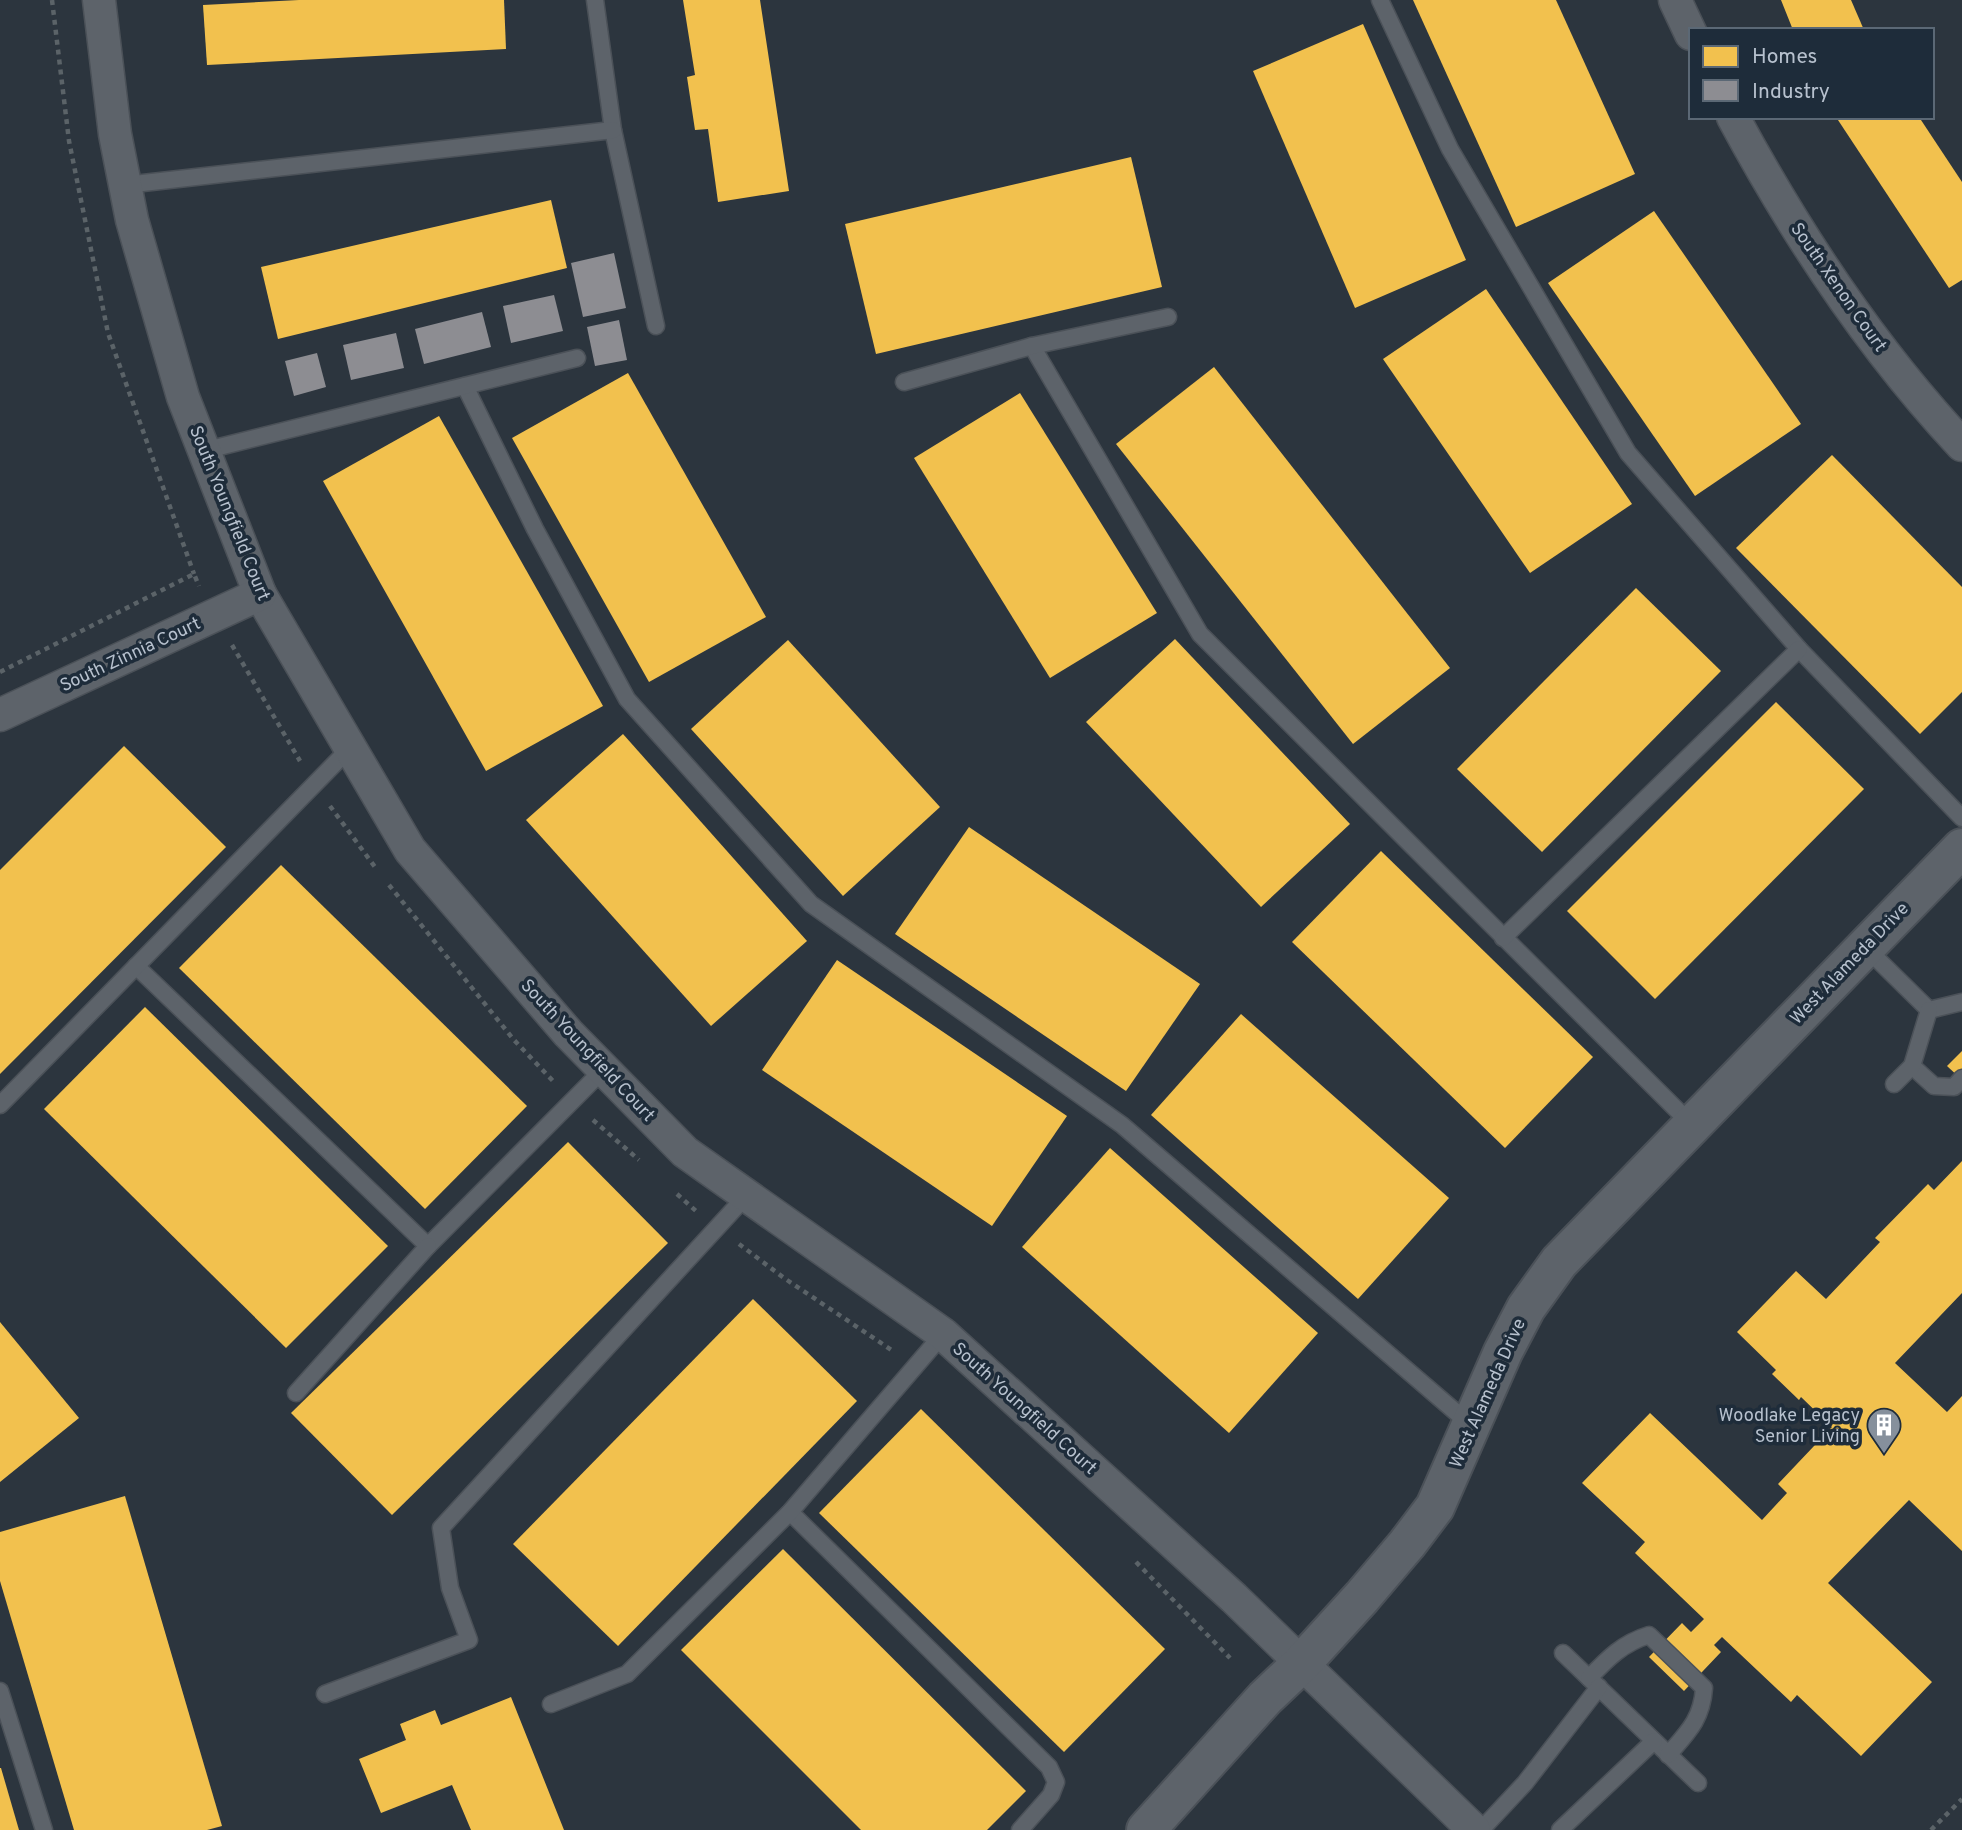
<svg xmlns="http://www.w3.org/2000/svg" width="1962" height="1830" viewBox="0 0 1962 1830" font-family="Overpass,sans-serif">
	<style>
		.homes { fill: #f2c14e }
		.industry { fill: #8d8d92 }
		.lines { fill: none; stroke-linecap: round; stroke-linejoin: round }
		.service-casing { stroke: #4b5158; stroke-width: 19 }
		.minor-casing { stroke: #4b5158; stroke-width: 35 }
		.tertiary-casing { stroke: #4b5158; stroke-width: 42 }
		.path { stroke: #5b6368; stroke-width: 4.5; stroke-dasharray: 5 5; stroke-linecap: butt }
		.service { stroke: #5d636a; stroke-width: 16 }
		.minor { stroke: #5d636a; stroke-width: 32 }
		.tertiary { stroke: #5d636a; stroke-width: 38 }
		.labels { text-anchor: middle; stroke-width: 7; stroke-linejoin: round; paint-order: stroke }
		.street-label { font-size: 18px; fill: #b7c1ce; stroke: #1e2c3a }
		.poi-label { font-size: 18px; fill: #b7c1ce; stroke: #1e2c3a; text-anchor: end }
	</style>
	<rect width="100%" height="100%" fill="#2c353e"/>
	<g class="homes">
		<polygon points="299,0 504,0 506,49 207,65 203,5"/>
		<polygon points="683,0 760,0 789,191 718,202 708,129 695,130 687,77 695,75"/>
		<polygon points="1413,0 1556,0 1635,174 1516,227"/>
		<polygon points="1781,0 1851,0 1864,30 1793,30"/>
		<polygon points="1363,24 1466,260 1355,308 1253,71"/>
		<polygon points="1836,117 1919,117 1962,182 1962,280 1949,288"/>
		<polygon points="1131,157 1162,287 876,354 845,224"/>
		<polygon points="551,200 567,268 278,339 261,267"/>
		<polygon points="1654,211 1801,424 1695,496 1548,283"/>
		<polygon points="1486,289 1632,504 1530,573 1383,359"/>
		<polygon points="1214,367 1450,668 1353,744 1116,444"/>
		<polygon points="628,373 766,617 649,682 512,438"/>
		<polygon points="1020,393 1157,613 1050,678 914,458"/>
		<polygon points="439,416 603,706 486,771 323,481"/>
		<polygon points="1832,455 1962,587 1962,692 1920,734 1736,548"/>
		<polygon points="1636,588 1721,671 1542,852 1457,769"/>
		<polygon points="1175,639 1350,824 1261,907 1086,722"/>
		<polygon points="788,640 940,807 843,896 691,729"/>
		<polygon points="1776,702 1864,789 1655,999 1567,911"/>
		<polygon points="623,734 807,941 711,1026 526,820"/>
		<polygon points="124,746 226,847 0,1074 0,870"/>
		<polygon points="969,827 1200,984 1126,1091 895,934"/>
		<polygon points="1381,851 1593,1057 1505,1148 1292,942"/>
		<polygon points="281,865 527,1106 425,1209 179,968"/>
		<polygon points="837,960 1067,1116 992,1226 762,1070"/>
		<polygon points="145,1007 388,1246 286,1348 44,1109"/>
		<polygon points="1241,1014 1449,1198 1358,1299 1151,1115"/>
		<polygon points="1962,1051 1962,1080 1947,1066"/>
		<polygon points="568,1142 668,1243 392,1515 291,1413"/>
		<polygon points="1110,1148 1318,1333 1229,1433 1022,1247"/>
		<polygon points="1962,1161 1962,1293 1895,1363 1947,1412 1962,1396 1962,1551 1909,1500 1828,1583 1932,1682 1861,1756 1797,1695 1791,1702 1722,1637 1714,1645 1721,1652 1684,1691 1649,1657 1682,1623 1691,1632 1704,1619 1635,1553 1645,1542 1582,1483 1650,1413 1762,1520 1787,1493 1778,1484 1832,1427 1801,1397 1799,1400 1772,1374 1776,1370 1737,1332 1796,1271 1826,1299 1880,1242 1875,1238 1928,1184 1934,1190"/>
		<polygon points="753,1299 857,1401 618,1646 513,1544"/>
		<polygon points="0,1322 79,1418 0,1482"/>
		<polygon points="921,1409 1165,1649 1064,1752 819,1513"/>
		<polygon points="125,1496 222,1826 207,1830 74,1830 0,1581 0,1532"/>
		<polygon points="783,1549 1026,1791 987,1830 861,1830 681,1650"/>
		<polygon points="511,1697 564,1830 471,1830 452,1785 381,1813 359,1759 406,1740 400,1724 435,1710 441,1725"/>
		<polygon points="0,1768 1,1768 19,1830 0,1830"/>
	</g>
	<g class="industry">
		<polygon points="614,253 626,308 583,317 571,263"/>
		<polygon points="554,295 563,331 511,343 503,306"/>
		<polygon points="482,312 491,347 424,364 415,329"/>
		<polygon points="619,320 627,360 595,366 587,327"/>
		<polygon points="396,333 404,368 351,380 343,345"/>
		<polygon points="317,353 326,387 294,396 285,361"/>
	</g>
	<g class="lines">
		<g class="service-casing">
			<g id="service">
				<polyline points="595,0 613,130 656,326"/>
				<polyline points="1380,0 1450,149 1628,453 1799,649 1962,818"/>
				<polyline points="125,185 613,130"/>
				<polyline points="1032,346 1200,634 1691,1124"/>
				<polyline points="904,382 1032,346 1168,317"/>
				<polyline points="465,386 535,529 627,699 811,904 1122,1125 1472,1426"/>
				<polyline points="203,451 577,358"/>
				<polyline points="1503,938 1799,649"/>
				<polyline points="1865,947 1929,1010 1962,1002"/>
				<polyline points="136,966 428,1246 604,1069"/>
				<polyline points="1912,1066 1934,1086 1954,1087 1962,1078"/>
				<polyline points="1894,1084 1912,1066 1929,1010"/>
				<polyline points="0,1105 350,748"/>
				<polyline points="296,1393 428,1246"/>
				<polyline points="790,1512 1049,1767 1056,1782 1051,1795 1020,1830"/>
				<polyline points="1563,1653 1698,1783"/>
				<path d="M1589,1678C1608,1658 1623,1643 1649,1635L1704,1688C1702,1719 1688,1732 1668,1755"/>
				<polyline points="0,1691 44,1830"/>
				<polyline points="325,1694 469,1640 450,1588 441,1528 747,1195"/>
				<polyline points="551,1704 627,1674 790,1512 943,1334"/>
				<polyline points="1481,1830 1525,1783 1599,1687"/>
				<polyline points="1560,1830 1654,1741"/>
			</g>
		</g>
		<g class="minor-casing">
			<g id="minor">
				<polyline points="99,0 115,134 132,220 183,397 260,594 410,850 568,1033 685,1152 943,1334 1234,1598 1474,1830"/>
				<polyline points="1675,0 1691,34"/>
				<path d="M1733,117C1796,234 1871,348 1962,445"/>
				<polyline points="0,715 260,594"/>
			</g>
		</g>
		<g class="tertiary-casing">
			<polyline id="tertiary" points="1146,1830 1265,1698 1301,1664 1362,1597 1407,1544 1435,1507 1503,1352 1526,1308 1559,1262 1962,848"/>
		</g>
		<g class="path">
			<polyline points="52,0 69,141 108,333 194,574"/>
			<polyline points="232,645 300,761"/>
			<polyline points="0,672 194,574 199,586"/>
			<polyline points="330,806 375,867"/>
			<polyline points="389,885 514,1040 554,1082"/>
			<polyline points="593,1120 639,1160"/>
			<polyline points="677,1194 696,1211"/>
			<polyline points="739,1244 784,1278 893,1351"/>
			<polyline points="1136,1562 1230,1658"/>
			<polyline points="1931,1830 1962,1799"/>
		</g>
		<use href="#service" class="service"/>
		<use href="#minor" class="minor"/>
		<use href="#tertiary" class="tertiary"/>
	</g>
	<defs>
		<g id="building-pin" transform="scale(1.75)"><path d="M0 17L-7.5 6A9.5 9.5 0 1 1 7.5 6Z" fill="#86909c" stroke="#1e2c3a"/><path d="M-4-6H4V6H1V3H-1V6H-4ZM-2.5-4.3h1.7v1.8h-1.7ZM.8-4.3h1.7v1.8H.8ZM-2.5-1h1.7V.8h-1.7ZM.8-1h1.7V.8H.8Z" fill="#fff"/></g>
	</defs>
	<g fill-rule="evenodd">
		<use href="#building-pin" x="1884" y="1425"/>
	</g>
	<g class="labels">
		<g class="street-label">
			<text transform="translate(1839 287) rotate(55)" y="6">South Xenon Court</text>
			<text transform="translate(230 513) rotate(68)" y="6">South Youngfield Court</text>
			<text transform="translate(130 654) rotate(-25)" y="6">South Zinnia Court</text>
			<text transform="translate(1849 963) rotate(-46)" y="6">West Alameda Drive</text>
			<text transform="translate(588 1050) rotate(47)" y="6">South Youngfield Court</text>
			<text transform="translate(1487 1393) rotate(-66)" y="6">West Alameda Drive</text>
			<text transform="translate(1025 1408) rotate(42)" y="6">South Youngfield Court</text>
		</g>
		<g class="poi-label">
			<text x="1860" y="1421">Woodlake Legacy<tspan x="1860" dy="21">Senior Living</tspan></text>
		</g>
	</g>
	<rect x="1689" y="28" width="245" height="91" fill="#1e2c3a" stroke="#5b6875" stroke-width="2"/>
	<rect x="1703" y="46" width="35" height="21" fill="#f2c14e" stroke="#5b6875" stroke-width="2"/>
	<text x="1752" y="63" font-size="21" fill="#b7c1ce">Homes</text>
	<rect x="1703" y="80" width="35" height="21" fill="#8d8d92" stroke="#5b6875" stroke-width="2"/>
	<text x="1752" y="98" font-size="21" fill="#b7c1ce">Industry</text>
</svg>
